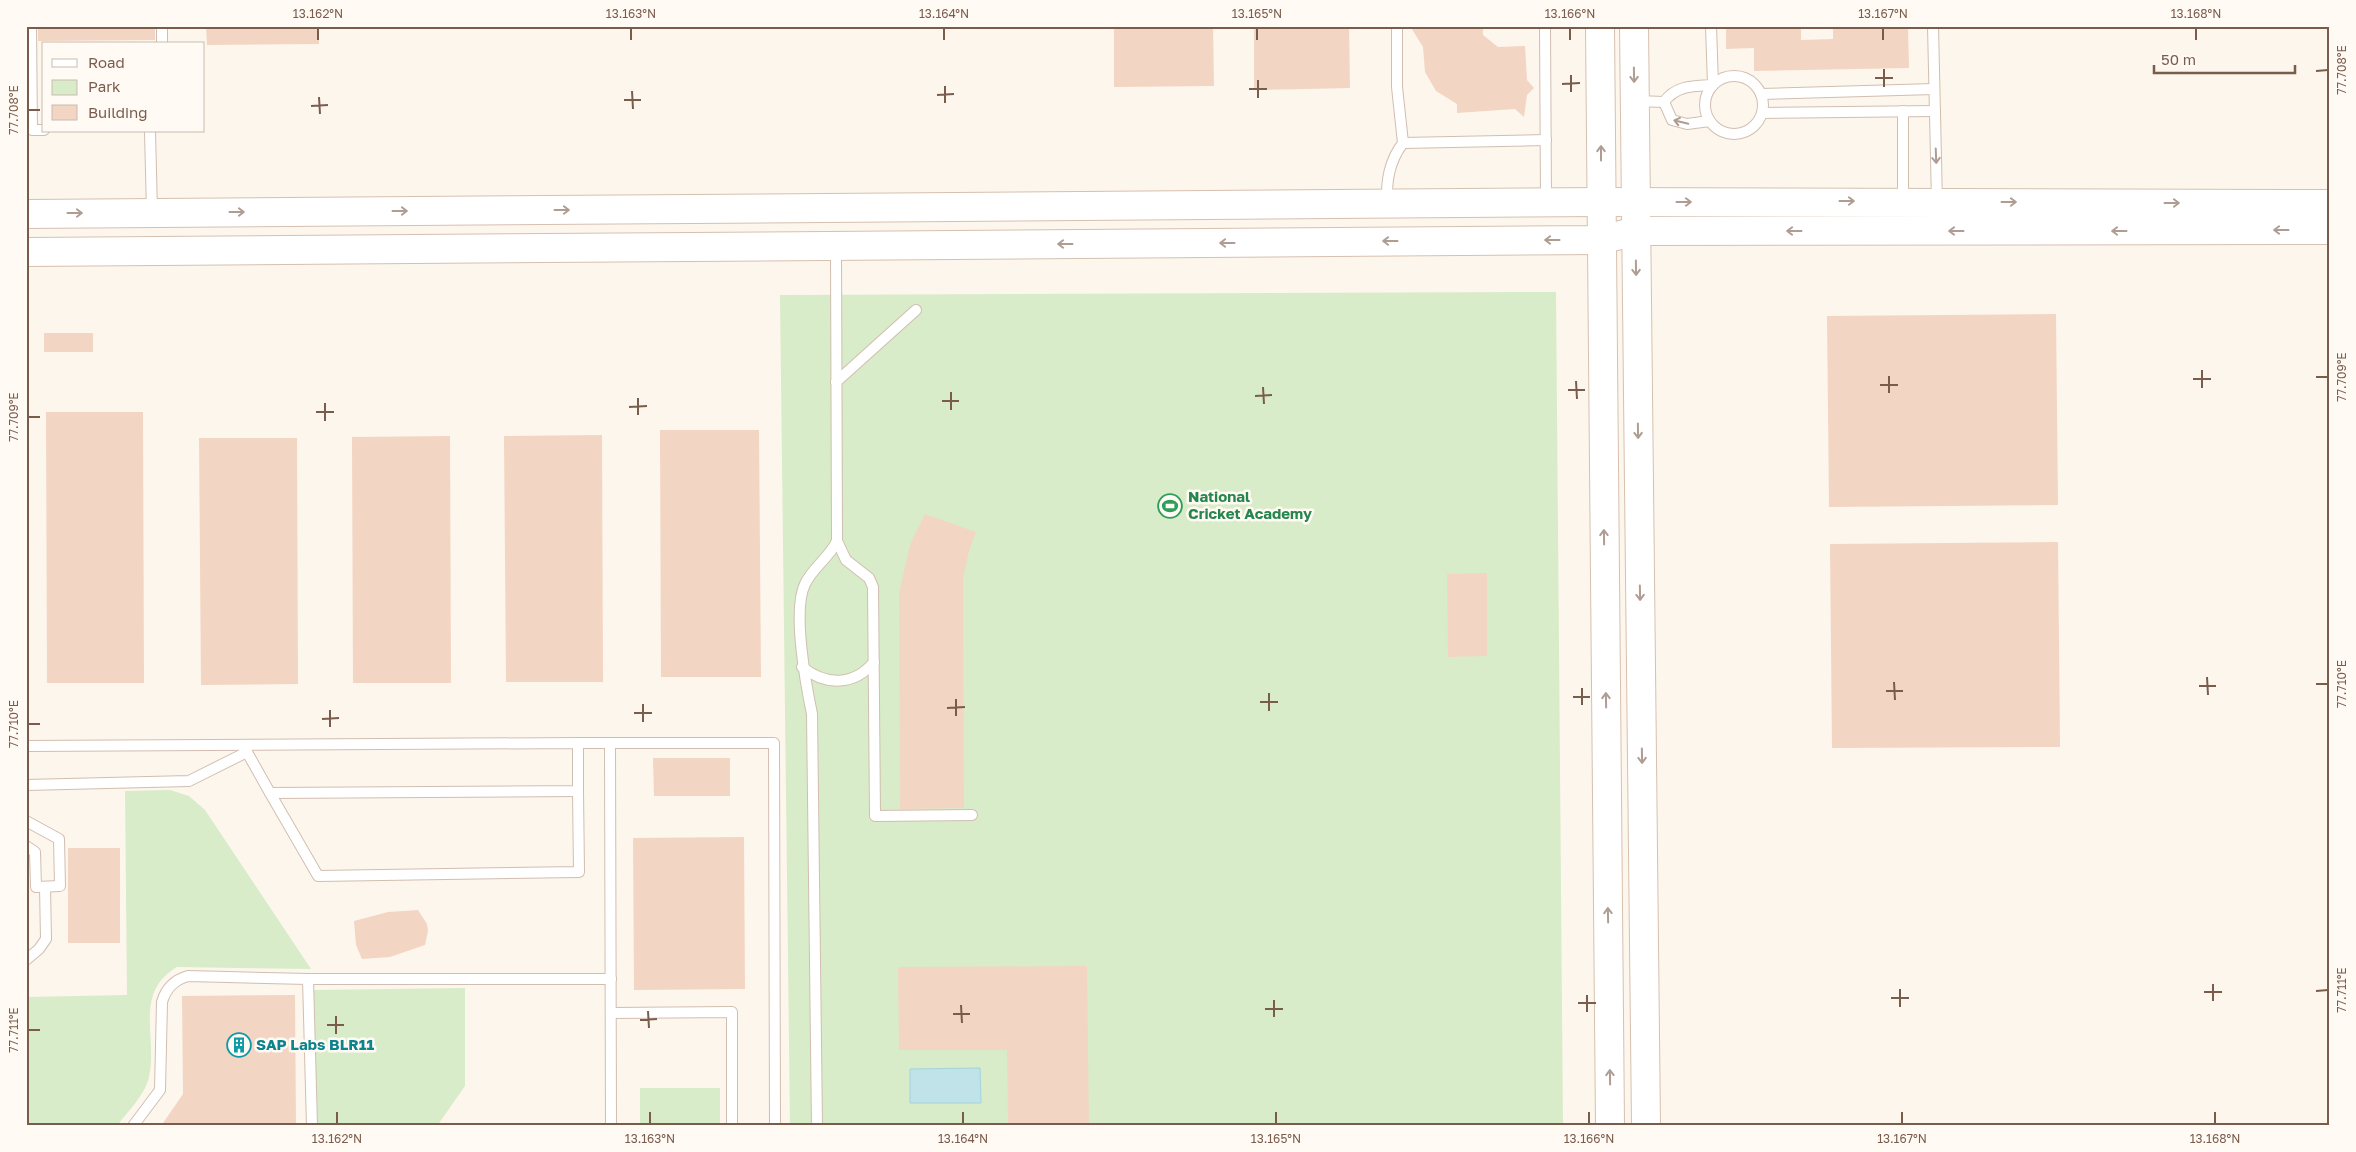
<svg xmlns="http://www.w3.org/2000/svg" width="2356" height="1152" viewBox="0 0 2356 1152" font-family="'Golos Text',sans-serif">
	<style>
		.green { fill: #d8ecc9 }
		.water { fill: #bfe3e8; stroke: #a5d3da }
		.building { fill: #f3d5c3 }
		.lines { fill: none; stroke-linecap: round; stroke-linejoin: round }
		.lane-casing { stroke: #d1beb0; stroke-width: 12 }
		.secondary-casing { stroke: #d6c0b0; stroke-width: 30 }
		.lane { stroke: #fff; stroke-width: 10 }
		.secondary { stroke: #fff; stroke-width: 28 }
		.oneway { stroke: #af9d94 }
		.ticks { fill: none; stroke: #7a5c4d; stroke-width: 2 }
		.labels { text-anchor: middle; stroke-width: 5; stroke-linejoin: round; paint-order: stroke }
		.leisure-label { font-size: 15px; font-weight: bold; fill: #27864d; stroke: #fffaf3; text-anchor: start }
		.culture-label { font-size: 15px; font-weight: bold; fill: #0d838f; stroke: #fffaf3; text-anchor: start }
		.neatline { fill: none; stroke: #7a5c4d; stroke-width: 2 }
		.ticks-label { font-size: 12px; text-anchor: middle; fill: #7a5c4d }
	</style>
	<rect width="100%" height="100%" fill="#fdf6ec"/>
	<g class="green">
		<polygon points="1556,292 1563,1126 790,1126 780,295"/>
		<path d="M170,790L189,796L205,810L311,969L177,967C133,993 158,1037 149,1077C145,1095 128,1111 117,1126H26V997L127,995L125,791Z"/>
		<polygon points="465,988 465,1086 437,1126 314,1126 313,990"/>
		<rect x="640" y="1088" width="80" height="38"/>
	</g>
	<polygon class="water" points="980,1068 981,1103 910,1103 910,1069"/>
	<g class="building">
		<polygon points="38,26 155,26 155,40 38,41"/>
		<polygon points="206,26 319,26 319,44 207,45"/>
		<polygon points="1114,26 1213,26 1214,86 1114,87"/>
		<polygon points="1254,26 1349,26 1350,88 1254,90"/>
		<polygon points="1410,26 1483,26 1483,35 1498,47 1525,46 1527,80 1534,88 1527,95 1524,117 1515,109 1457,113 1457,104 1436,91 1425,72 1423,47"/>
		<polygon points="1726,26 1801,26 1801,40 1833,39 1833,26 1908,26 1909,68 1754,71 1754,48 1726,49"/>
		<polygon points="2056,314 2058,505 1829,507 1827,316"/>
		<rect x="44" y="333" width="49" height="19"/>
		<polygon points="46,412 143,412 144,683 47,683"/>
		<polygon points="660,430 759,430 761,677 661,677"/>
		<polygon points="602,435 603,682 506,682 504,436"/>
		<polygon points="450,436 451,683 353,683 352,437"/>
		<polygon points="199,438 297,438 298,684 201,685"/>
		<polygon points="925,514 976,532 970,547 963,578 964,808 900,809 899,594 910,545"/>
		<polygon points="2058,542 2060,747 1832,748 1830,544"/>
		<polygon points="1487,573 1487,656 1448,657 1447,574"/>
		<polygon points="653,758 730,758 730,796 654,796"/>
		<polygon points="744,837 745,989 634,990 633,838"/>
		<rect x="68" y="848" width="52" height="95"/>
		<polygon points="418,910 427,924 428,931 425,945 390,957 362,959 356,945 354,921 388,912"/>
		<polygon points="1087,966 1089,1126 1008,1126 1007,1050 899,1050 898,967"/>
		<polygon points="295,995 296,1126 161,1126 183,1094 182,996"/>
	</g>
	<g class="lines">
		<g class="lane-casing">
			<g id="lane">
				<polyline points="31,26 32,130 44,130"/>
				<polyline points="162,26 162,44"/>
				<polyline points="1545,26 1546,201"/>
				<polyline points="1933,26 1937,202"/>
				<circle cx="1734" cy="105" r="29"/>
				<polyline points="1761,94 1934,89"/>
				<polyline points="1636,101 1664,102"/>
				<path d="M1664,102C1676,85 1694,86 1713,85L1711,26"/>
				<polyline points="1664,102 1672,120 1687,124 1710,121"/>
				<polyline points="1903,111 1903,201"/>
				<polyline points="1762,113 1935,111"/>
				<polyline points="150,131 152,212"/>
				<polyline points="1403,143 1546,140"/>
				<path d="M1388,203C1385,182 1390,160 1403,143L1397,87V26"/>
				<polyline points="836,247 837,541 846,560 869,578 873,587 875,816 972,815"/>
				<polyline points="836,382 916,310"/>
				<path d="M802,667C826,686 854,686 874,662"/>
				<polyline points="578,743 774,743 775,1126"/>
				<polyline points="610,743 611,1126"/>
				<polyline points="26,746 578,743 578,791 270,793 243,745"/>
				<polyline points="26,785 189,781 247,752"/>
				<polyline points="270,793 318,876 579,872 578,791"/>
				<polyline points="26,821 59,839 60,886 36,887 35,852 26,846"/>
				<polyline points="26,960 39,949 46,939 45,887"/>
				<polyline points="308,979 611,979"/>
				<polyline points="611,1013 732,1012 732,1126"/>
				<path d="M133,1126L160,1090L162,1002C166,988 174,980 188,976L308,979L312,1126"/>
				<path d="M817,1126L812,714C806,685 792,610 805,584C813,567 829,558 837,541"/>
			</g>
		</g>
		<g class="secondary-casing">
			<g id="secondary">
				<polyline points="1600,26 1610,1126"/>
				<polyline points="1634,26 1646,1126"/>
				<polyline points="26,214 1602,202 2330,204"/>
				<polyline points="26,252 1601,240 1636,231 2330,230"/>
			</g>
		</g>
		<use href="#lane" class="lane"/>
		<use href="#secondary" class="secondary"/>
	</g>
	<defs><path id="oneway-shaft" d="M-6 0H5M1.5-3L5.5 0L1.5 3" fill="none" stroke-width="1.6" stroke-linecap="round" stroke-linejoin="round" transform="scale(1.25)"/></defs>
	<g class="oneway">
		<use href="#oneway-shaft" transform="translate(1634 75) rotate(89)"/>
		<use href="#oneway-shaft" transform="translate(1681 122) rotate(-167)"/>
		<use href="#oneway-shaft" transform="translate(1601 153) rotate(-90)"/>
		<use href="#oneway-shaft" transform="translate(1936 156) rotate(88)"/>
		<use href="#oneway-shaft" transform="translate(1847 201)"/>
		<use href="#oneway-shaft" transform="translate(1684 202)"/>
		<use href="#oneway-shaft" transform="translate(2009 202)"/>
		<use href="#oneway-shaft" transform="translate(2172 203)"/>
		<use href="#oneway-shaft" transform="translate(562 210)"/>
		<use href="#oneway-shaft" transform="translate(400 211)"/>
		<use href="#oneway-shaft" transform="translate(237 212)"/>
		<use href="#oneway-shaft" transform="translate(75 213)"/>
		<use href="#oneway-shaft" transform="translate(2281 230) rotate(180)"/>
		<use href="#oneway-shaft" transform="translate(1794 231) rotate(180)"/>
		<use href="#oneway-shaft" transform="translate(1956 231) rotate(180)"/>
		<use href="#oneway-shaft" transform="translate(2119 231) rotate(180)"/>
		<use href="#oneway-shaft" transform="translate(1552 240) rotate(180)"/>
		<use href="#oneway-shaft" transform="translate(1390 241) rotate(180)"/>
		<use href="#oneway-shaft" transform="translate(1227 243) rotate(180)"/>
		<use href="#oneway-shaft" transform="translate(1065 244) rotate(180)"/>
		<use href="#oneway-shaft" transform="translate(1636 268) rotate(89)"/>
		<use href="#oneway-shaft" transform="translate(1638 431) rotate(89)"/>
		<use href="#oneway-shaft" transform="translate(1604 537) rotate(-91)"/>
		<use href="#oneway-shaft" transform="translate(1640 593) rotate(89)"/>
		<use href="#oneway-shaft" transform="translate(1606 700) rotate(-91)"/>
		<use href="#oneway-shaft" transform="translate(1642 756) rotate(89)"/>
		<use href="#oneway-shaft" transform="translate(1608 915) rotate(-91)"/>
		<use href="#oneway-shaft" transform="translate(1610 1077) rotate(-91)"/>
	</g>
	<path class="ticks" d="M318,28V40M631,28V40M944,28V40M1257,28V40M1570,28V40M1883,28V40M2196,28V40M1884,69V87M2316,71L2328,70M1571,75V92M1875,78H1893M1258,80V98M1562,84L1580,83M945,86V103M1249,89H1267M632,91L633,109M937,95L954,94M319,97L320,114M624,100H641M311,106L328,105M28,110H40M2202,370V388M1889,376V393M2316,377H2328M2193,379H2211M1576,381L1577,399M1880,385H1898M1263,387L1264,404M1568,390H1585M951,392V410M1255,396L1272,395M638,398V415M942,401H959M325,403V421M629,407L647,406M316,412H334M28,417H40M2207,677L2208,695M1894,682L1895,700M2316,684H2328M2199,686H2216M1582,688V705M1886,691H1903M1269,693V711M1573,697H1590M956,699V716M1260,702H1278M643,704V722M947,708L965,707M330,710V727M634,713H652M322,719L339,718M28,724H40M2213,984V1001M1900,989V1007M2316,991L2328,990M2204,992H2222M1587,995V1012M1891,998H1909M1274,1000V1017M1578,1003H1596M961,1005L962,1023M1265,1009H1283M648,1011L649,1028M953,1014H970M336,1016V1034M640,1020L657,1019M327,1025H344M28,1030H40M337,1112V1124M650,1112V1124M963,1112V1124M1276,1112V1124M1589,1112V1124M1902,1112V1124M2215,1112V1124"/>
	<defs>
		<g id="stadium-ring" transform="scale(1.25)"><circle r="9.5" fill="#fffaf3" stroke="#2e9e5b" stroke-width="1.5"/><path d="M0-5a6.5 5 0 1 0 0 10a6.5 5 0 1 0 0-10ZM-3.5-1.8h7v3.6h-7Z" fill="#2e9e5b"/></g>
		<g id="building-ring" transform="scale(1.25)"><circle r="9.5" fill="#fffaf3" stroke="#0f9aa8" stroke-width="1.5"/><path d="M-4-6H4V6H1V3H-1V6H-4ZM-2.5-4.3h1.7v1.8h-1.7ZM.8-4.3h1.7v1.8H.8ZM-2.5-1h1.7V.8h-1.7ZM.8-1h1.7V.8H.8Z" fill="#0f9aa8"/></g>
	</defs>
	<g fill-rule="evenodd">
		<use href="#stadium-ring" x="1170" y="506"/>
		<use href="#building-ring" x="239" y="1045"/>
	</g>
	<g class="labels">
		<g class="leisure-label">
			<text x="1188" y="502">National<tspan x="1188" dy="17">Cricket Academy</tspan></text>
		</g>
		<g class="culture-label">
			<text x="256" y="1050">SAP Labs BLR11</text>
		</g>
	</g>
	<rect width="2356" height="1152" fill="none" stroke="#fffaf3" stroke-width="55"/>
	<rect x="42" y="42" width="162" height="90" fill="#fffaf3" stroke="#cabbb1"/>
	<rect x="52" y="59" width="25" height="8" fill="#ffffff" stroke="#cabbb1"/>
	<text x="88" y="68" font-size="15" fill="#7a5c4d">Road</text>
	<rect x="52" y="80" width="25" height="15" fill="#d8ecc9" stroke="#cabbb1"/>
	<text x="88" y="92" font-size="15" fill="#7a5c4d">Park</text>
	<rect x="52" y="105" width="25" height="15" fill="#f3d5c3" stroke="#cabbb1"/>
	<text x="88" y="118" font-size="15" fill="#7a5c4d">Building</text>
	<path d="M2154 65v8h141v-8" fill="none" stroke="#7a5c4d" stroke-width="2.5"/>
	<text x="2161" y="65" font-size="15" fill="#7a5c4d" stroke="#fffaf3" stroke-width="4" paint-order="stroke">50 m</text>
	<rect x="28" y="28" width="2300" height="1096" class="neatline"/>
	<g class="ticks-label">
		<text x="318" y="18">13.162°N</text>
		<text x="631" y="18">13.163°N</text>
		<text x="944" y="18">13.164°N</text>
		<text x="1257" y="18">13.165°N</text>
		<text x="1570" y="18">13.166°N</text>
		<text x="1883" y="18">13.167°N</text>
		<text x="2196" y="18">13.168°N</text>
		<text transform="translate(2342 70) rotate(-90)" y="4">77.708°E</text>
		<text transform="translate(14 110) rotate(-90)" y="4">77.708°E</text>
		<text transform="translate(2342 377) rotate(-90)" y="4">77.709°E</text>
		<text transform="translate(14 417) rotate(-90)" y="4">77.709°E</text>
		<text transform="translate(2342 684) rotate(-90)" y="4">77.710°E</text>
		<text transform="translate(14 724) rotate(-90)" y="4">77.710°E</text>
		<text transform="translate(2342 990) rotate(-90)" y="4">77.711°E</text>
		<text transform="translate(14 1030) rotate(-90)" y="4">77.711°E</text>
		<text x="337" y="1143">13.162°N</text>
		<text x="650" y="1143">13.163°N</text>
		<text x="963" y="1143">13.164°N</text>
		<text x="1276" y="1143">13.165°N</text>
		<text x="1589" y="1143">13.166°N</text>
		<text x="1902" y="1143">13.167°N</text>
		<text x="2215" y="1143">13.168°N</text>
	</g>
</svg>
